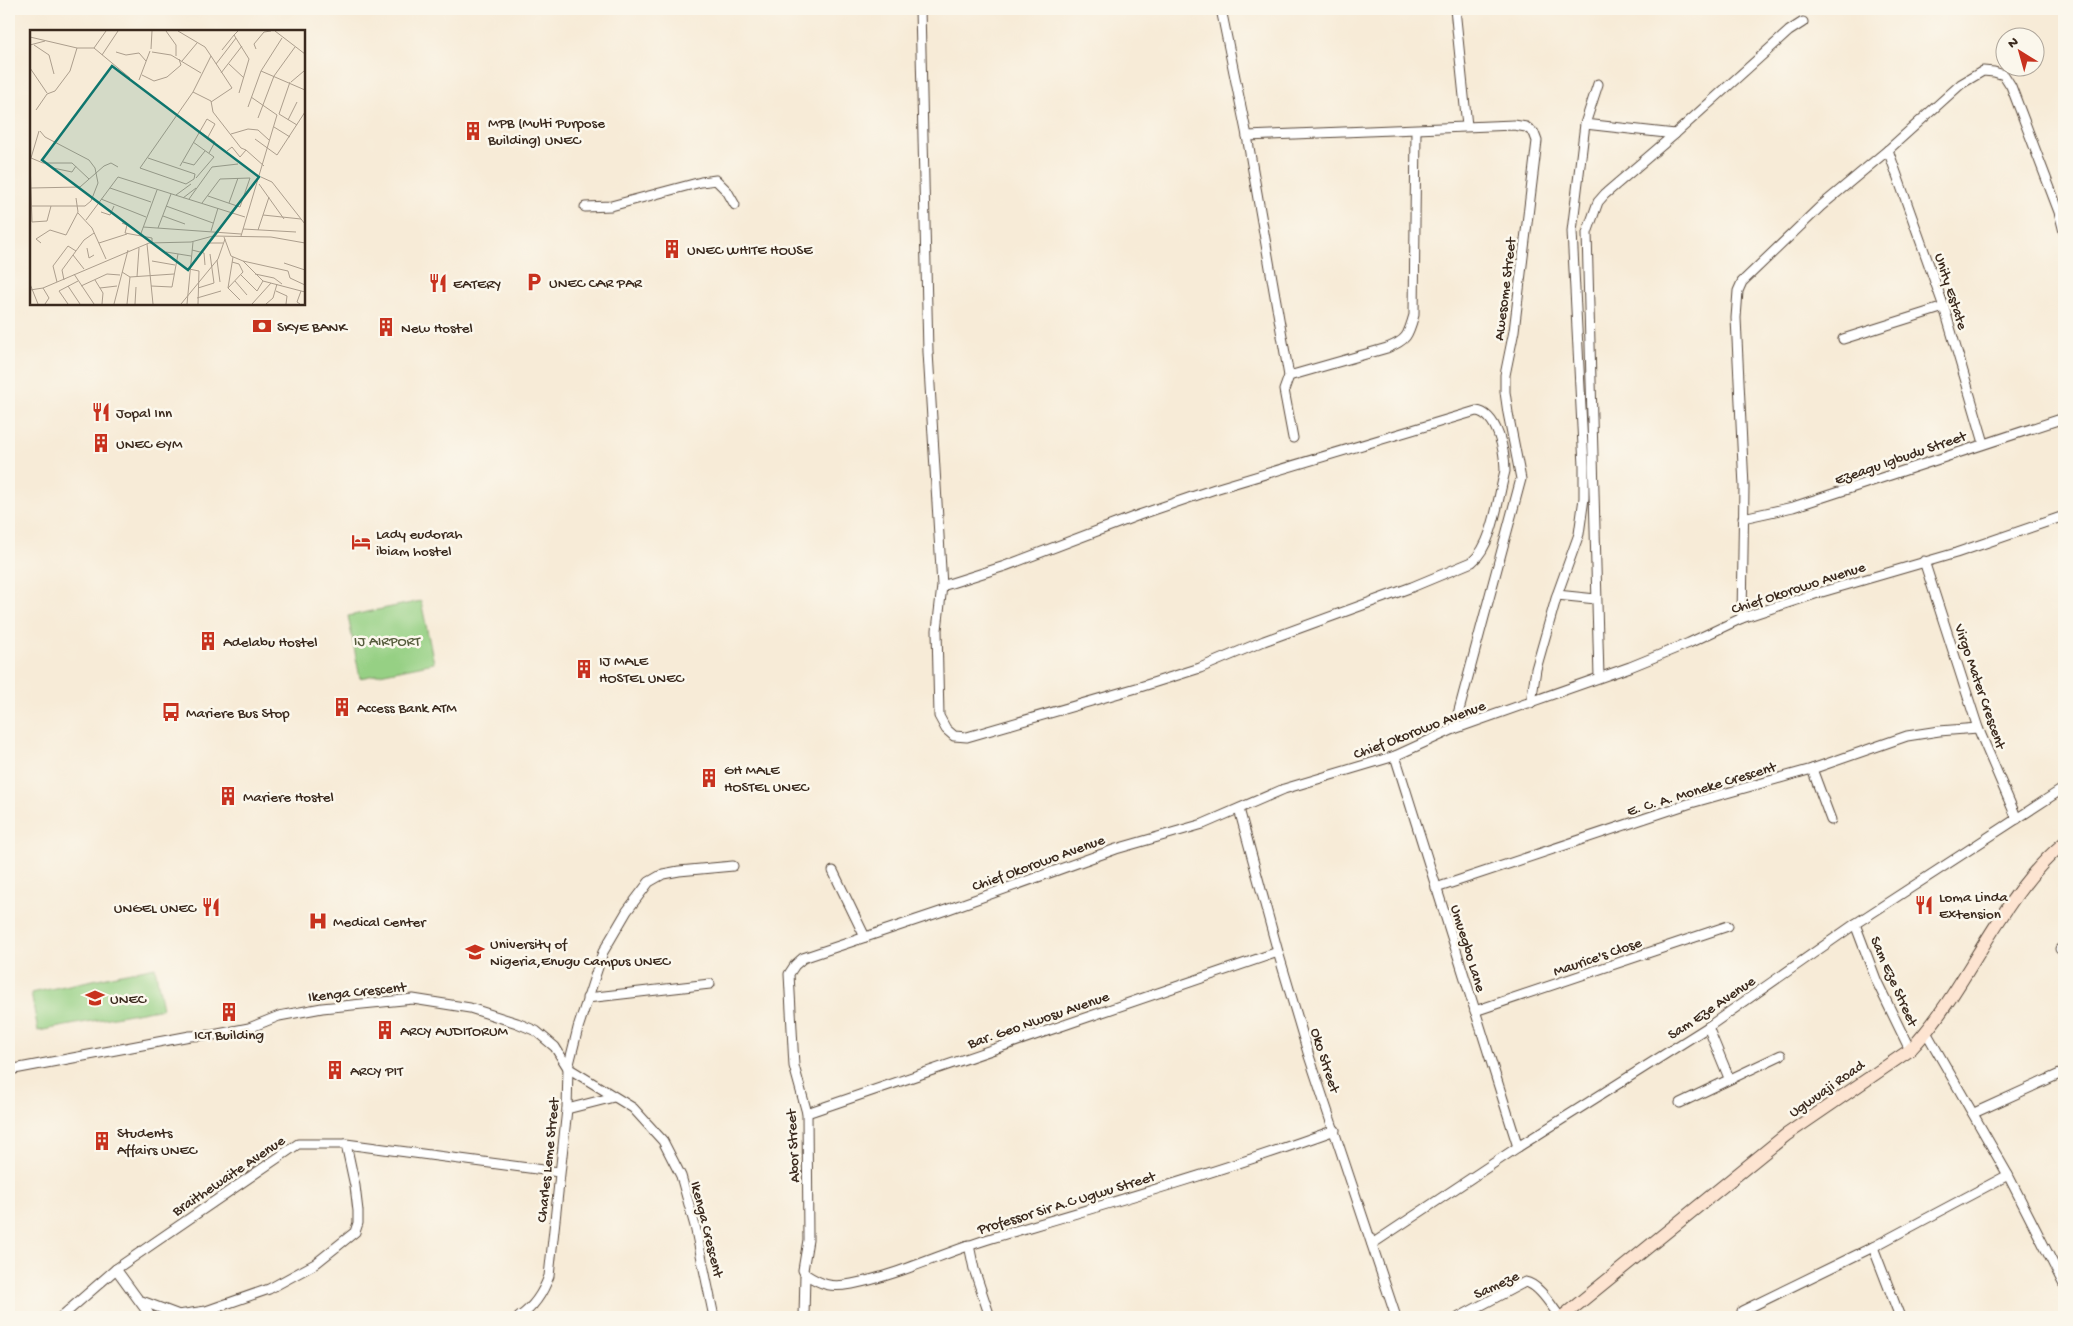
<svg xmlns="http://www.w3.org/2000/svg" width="2073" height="1326" viewBox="0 0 2073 1326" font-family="'Gochi Hand',sans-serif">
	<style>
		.green { fill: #96d084; stroke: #687d51 }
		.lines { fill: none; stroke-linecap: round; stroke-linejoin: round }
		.street-casing { stroke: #57473a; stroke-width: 11 }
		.secondary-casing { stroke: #57473a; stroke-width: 14 }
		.street { stroke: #fff; stroke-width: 9 }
		.secondary { stroke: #fde4d1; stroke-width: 12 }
		.labels { text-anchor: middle; stroke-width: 5; stroke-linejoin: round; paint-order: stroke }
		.poi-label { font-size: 15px; fill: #3b2a1e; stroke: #fbf7ec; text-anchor: start }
		.street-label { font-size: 15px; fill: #3b2a1e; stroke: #fbf7ec }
		.park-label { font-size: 15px; fill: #565c3d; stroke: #fbf7ec }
		.inset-road { fill: none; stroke: #ac9e8d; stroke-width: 1 }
		.view { fill: #0f766e; fill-opacity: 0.15; stroke: #0f766e; stroke-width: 2.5 }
		.inset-edge { fill: none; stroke: #3b2a1e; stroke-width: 2.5 }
	</style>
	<rect width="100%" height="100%" fill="#fbf7ec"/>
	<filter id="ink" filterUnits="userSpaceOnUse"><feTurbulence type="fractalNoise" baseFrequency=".02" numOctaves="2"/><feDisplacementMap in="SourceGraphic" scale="10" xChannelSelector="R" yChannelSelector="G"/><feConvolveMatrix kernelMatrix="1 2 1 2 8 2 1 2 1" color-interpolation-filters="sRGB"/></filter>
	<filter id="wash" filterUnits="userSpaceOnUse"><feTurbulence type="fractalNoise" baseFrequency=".0096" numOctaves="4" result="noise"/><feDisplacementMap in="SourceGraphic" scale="20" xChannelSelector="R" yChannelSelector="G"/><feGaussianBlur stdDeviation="1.12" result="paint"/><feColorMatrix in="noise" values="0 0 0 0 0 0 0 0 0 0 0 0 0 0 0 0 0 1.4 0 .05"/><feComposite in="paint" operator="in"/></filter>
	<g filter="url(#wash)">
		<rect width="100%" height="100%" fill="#f7ebd7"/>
		<g class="green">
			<polygon points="421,601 434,663 360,678 348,616"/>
			<polygon points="155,967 163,1008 38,1031 31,993"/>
		</g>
	</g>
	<g filter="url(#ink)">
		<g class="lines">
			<g class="street-casing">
				<g id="street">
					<path d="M920,9L928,352L942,586L937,630L939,716L946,729L954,736L967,737L1140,687L1200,668L1264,641L1412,587L1472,562C1493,545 1498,498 1505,471C1505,454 1498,413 1476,411L1215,489L1139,515L1005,566L942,586"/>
					<polyline points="1221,9 1247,136 1289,376 1284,390 1293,438"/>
					<polyline points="1455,9 1467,126"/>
					<polyline points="1585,124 1675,134"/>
					<polyline points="1247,136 1514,125 1526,127 1534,133 1537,141 1514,331 1505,375 1505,392 1508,413 1521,479 1454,729"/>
					<polyline points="1888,150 1944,307 1984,443"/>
					<polyline points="585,207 611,206 701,182 716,180 727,191 735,205"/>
					<polyline points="1843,339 1944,307"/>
					<path d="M1289,376L1387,348C1407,340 1408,336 1414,315L1416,130"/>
					<polyline points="1743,518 1793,507 2064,418"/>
					<polyline points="1924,561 1978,728 2017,819"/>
					<polyline points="1557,595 1596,599"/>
					<polyline points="1742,618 1744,487 1736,318 1738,291 1742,282 1821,206 1888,150 1961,84 1983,71 1994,72 2004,75 2011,86 2059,212 2064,232"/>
					<polyline points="1599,677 1587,233 1598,202 1605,194 1675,134 1789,31 1803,22"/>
					<polyline points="1531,703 1536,669 1557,595 1579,534 1584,498 1584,466 1572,231 1585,124 1598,84"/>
					<polyline points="1395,756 1518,1147"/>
					<polyline points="1812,769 1831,820"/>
					<polyline points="1239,809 1278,952 1309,1056 1396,1317"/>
					<polyline points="833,871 865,937"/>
					<polyline points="1436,888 1691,803 1812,769 1907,736 1939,731 1978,728"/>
					<polyline points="1855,924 1877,982 1910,1050"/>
					<polyline points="2060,949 2064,946"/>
					<polyline points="587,998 710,984"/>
					<polyline points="1475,1011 1728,926"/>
					<polyline points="1708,1027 1729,1078"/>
					<polyline points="1926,1032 2008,1175 2064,1285"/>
					<polyline points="9,1070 190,1036 213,1035 249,1028 279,1016 322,1008 413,999 470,1008 517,1023 536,1031 555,1047 568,1068 633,1108 663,1141 681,1176 695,1226 714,1317"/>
					<polyline points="1680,1103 1781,1055"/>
					<polyline points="567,1109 614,1097"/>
					<polyline points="807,1113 1278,952"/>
					<polyline points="1974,1113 2064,1072"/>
					<polyline points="1372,1244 1518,1147 1708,1027 1855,924 2064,788"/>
					<polyline points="969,1245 974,1269 990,1317"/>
					<polyline points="1873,1247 1900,1317"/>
					<polyline points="116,1269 151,1317"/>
					<path d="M805,1274C822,1285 831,1288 852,1284C900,1275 945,1252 992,1238C1107,1204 1222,1171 1335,1130"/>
					<polyline points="139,1300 179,1315"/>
					<polyline points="1742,1311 1873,1247 2008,1175"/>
					<polyline points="61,1317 116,1269 298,1144 346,1144 559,1172"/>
					<polyline points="164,1317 206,1311 269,1289 315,1264 355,1232 358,1223 358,1211 355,1186 346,1144"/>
					<path d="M519,1317C534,1307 543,1293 549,1276L567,1109L568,1068L578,1028L603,952L627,911L649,882L663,874L679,871L733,866"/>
					<polyline points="804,1317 805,1274 803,1270 808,1240 807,1113 794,1066 789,974 795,965 803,958 946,910 1116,849 1203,824 1284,789 1395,756 1454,729 1630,667 1689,643 1742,618 1815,594 1956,553 2064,516"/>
					<path d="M1459,1317L1525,1282C1539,1284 1552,1307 1560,1317"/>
				</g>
			</g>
			<g class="secondary-casing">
				<path id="secondary" d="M1562,1317L1786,1135L1910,1050C1969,988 1997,899 2064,843"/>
			</g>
			<use href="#street" class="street"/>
			<use href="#secondary" class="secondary"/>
		</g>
	</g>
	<defs>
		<g id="building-bare" transform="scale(1.5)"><path d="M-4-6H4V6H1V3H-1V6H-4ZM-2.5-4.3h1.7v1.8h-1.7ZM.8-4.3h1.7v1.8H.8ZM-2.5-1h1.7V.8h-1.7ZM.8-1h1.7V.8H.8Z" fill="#c8321e" stroke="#fbf7ec" stroke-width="2.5" paint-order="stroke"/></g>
		<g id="parking-bare" transform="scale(1.5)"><path d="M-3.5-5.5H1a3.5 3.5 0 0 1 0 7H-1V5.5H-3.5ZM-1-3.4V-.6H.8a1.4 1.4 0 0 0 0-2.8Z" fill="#c8321e" stroke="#fbf7ec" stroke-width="2.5" paint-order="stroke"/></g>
		<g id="restaurant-bare" transform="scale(1.5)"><path d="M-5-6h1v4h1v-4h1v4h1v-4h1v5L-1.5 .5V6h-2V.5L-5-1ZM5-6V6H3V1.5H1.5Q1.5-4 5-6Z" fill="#c8321e" stroke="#fbf7ec" stroke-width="2.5" paint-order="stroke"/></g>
		<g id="bank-bare" transform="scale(1.5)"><path d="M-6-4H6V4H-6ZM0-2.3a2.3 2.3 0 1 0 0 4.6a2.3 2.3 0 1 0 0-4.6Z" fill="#c8321e" stroke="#fbf7ec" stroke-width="2.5" paint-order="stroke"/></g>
		<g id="hotel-bare" transform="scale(1.5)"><path d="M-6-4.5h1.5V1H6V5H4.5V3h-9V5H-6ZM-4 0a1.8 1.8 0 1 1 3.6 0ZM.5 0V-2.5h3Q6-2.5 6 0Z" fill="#c8321e" stroke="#fbf7ec" stroke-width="2.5" paint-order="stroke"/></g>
		<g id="bus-bare" transform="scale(1.5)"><path d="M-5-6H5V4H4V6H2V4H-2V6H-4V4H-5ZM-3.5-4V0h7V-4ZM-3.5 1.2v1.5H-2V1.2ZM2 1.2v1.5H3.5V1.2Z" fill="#c8321e" stroke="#fbf7ec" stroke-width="2.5" paint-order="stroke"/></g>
		<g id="hospital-bare" transform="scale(1.5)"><path d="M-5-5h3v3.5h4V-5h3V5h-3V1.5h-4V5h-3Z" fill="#c8321e" stroke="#fbf7ec" stroke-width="2.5" paint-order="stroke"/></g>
		<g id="university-bare" transform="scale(1.5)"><path d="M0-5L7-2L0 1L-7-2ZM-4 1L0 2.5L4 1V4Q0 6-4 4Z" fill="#c8321e" stroke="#fbf7ec" stroke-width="2.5" paint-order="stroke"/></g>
		<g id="school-bare" transform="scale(1.5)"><path d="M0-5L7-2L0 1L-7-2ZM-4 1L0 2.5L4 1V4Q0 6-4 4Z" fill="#c8321e" stroke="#fbf7ec" stroke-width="2.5" paint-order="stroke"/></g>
	</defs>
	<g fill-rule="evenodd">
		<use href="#building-bare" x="473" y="131"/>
		<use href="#building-bare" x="672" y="249"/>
		<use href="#parking-bare" x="534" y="282"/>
		<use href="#restaurant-bare" x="438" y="283"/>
		<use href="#bank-bare" x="262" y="326"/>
		<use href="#building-bare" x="386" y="327"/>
		<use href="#restaurant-bare" x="101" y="412"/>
		<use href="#building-bare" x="101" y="443"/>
		<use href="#hotel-bare" x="361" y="542"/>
		<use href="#building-bare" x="208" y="641"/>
		<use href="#building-bare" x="584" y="669"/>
		<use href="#building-bare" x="342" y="707"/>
		<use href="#bus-bare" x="171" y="712"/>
		<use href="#building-bare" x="709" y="778"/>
		<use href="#building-bare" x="228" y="796"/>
		<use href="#restaurant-bare" x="1924" y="905"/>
		<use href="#restaurant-bare" x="211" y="907"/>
		<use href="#hospital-bare" x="318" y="921"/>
		<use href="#university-bare" x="475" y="952"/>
		<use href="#school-bare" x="95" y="998"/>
		<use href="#building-bare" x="229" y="1012"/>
		<use href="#building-bare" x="385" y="1030"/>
		<use href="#building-bare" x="335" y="1070"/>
		<use href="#building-bare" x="102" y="1141"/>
	</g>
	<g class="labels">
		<g class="poi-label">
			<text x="488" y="127">MPB (Multi Purpose<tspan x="488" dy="17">Building) UNEC</tspan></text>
			<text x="687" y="254">UNEC WHITE HOUSE</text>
			<text x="549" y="287">UNEC CAR PAR</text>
			<text x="453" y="288">EATERY</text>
			<text x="277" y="331">SKYE BANK</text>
			<text x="401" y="332">New Hostel</text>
			<text x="116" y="417">Jopal Inn</text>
			<text x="116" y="448">UNEC GYM</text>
			<text x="376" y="538">Lady eudorah<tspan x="376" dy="17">ibiam hostel</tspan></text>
			<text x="223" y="646">Adelabu Hostel</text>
			<text x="599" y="665">IJ MALE<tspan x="599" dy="17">HOSTEL UNEC</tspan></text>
			<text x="357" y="712">Access Bank ATM</text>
			<text x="186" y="717">Mariere Bus Stop</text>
			<text x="724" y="774">GH MALE<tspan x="724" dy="17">HOSTEL UNEC</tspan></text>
			<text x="243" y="801">Mariere Hostel</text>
			<text x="1939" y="901">Loma Linda<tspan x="1939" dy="17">Extension</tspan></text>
			<text x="196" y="912" text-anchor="end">UNGEL UNEC</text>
			<text x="333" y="926">Medical Center</text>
			<text x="490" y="948">University of<tspan x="490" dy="17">Nigeria,Enugu Campus UNEC</tspan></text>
			<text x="110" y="1003">UNEC</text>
			<text x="400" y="1035">ARCY AUDITORUM</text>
			<text x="229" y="1039" text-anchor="middle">ICT Building</text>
			<text x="350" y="1075">ARCY PIT</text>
			<text x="117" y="1137">Students<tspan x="117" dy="17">Affairs UNEC</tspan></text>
		</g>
		<g class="street-label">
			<text transform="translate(1504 289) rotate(-83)" y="5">Awesome Street</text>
			<text transform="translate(1952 291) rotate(72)" y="5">Unity Estate</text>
			<text transform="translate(1900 457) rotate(-19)" y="5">Ezeagu Igbudu Street</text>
			<text transform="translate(1798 587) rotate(-18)" y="5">Chief Okorowo Avenue</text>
			<text transform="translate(1981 686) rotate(71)" y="5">Virgo Mater Crescent</text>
			<text transform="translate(1419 729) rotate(-21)" y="5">Chief Okorowo Avenue</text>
			<text transform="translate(1701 788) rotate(-17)" y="5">E. C. A. Moneke Crescent</text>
			<text transform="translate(1038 862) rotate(-20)" y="5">Chief Okorowo Avenue</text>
			<text transform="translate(1469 948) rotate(73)" y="5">Umuegbo Lane</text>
			<text transform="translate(1597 956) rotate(-19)" y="5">Maurice's Close</text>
			<text transform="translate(1895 981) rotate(66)" y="5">Sam Eze Street</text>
			<text transform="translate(357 991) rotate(-6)" y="5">Ikenga Crescent</text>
			<text transform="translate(1711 1007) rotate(-34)" y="5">Sam Eze Avenue</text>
			<text transform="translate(1038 1019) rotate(-19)" y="5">Bar. Geo Nwosu Avenue</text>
			<text transform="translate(1326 1060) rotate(72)" y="5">Oko Street</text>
			<text transform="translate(1826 1088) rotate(-35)" y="5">Ugwuaji Road</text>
			<text transform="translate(792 1146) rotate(-93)" y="5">Abor Street</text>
			<text transform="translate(547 1160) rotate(-84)" y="5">Charles Leme Street</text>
			<text transform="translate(228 1175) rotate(-34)" y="5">Braithewaite Avenue</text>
			<text transform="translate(1066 1202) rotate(-17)" y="5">Professor Sir A.C Ugwu Street</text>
			<text transform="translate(708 1229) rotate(76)" y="5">Ikenga Crescent</text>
			<text transform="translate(1496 1284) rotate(-25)" y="5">Sameze</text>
		</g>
		<g class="park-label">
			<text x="387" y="645">IJ AIRPORT</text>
		</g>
	</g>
	<g transform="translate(30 30)">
		<rect width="275" height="275" fill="#f7ebd7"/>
		<path class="inset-road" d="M136,1L146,15V26M208,1L204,5L219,29L209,63M245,1L275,24M0,7L47,18H64L100,48M0,15L15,11M4,15L19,25L24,44M64,18L76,1M121,19L122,1M226,19L224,14L234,2L241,1M192,20L204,5M86,22L96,25L109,23L116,31M122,22L141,25L171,43M72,25L88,1M181,26L202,58L181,72M152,31L167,13M186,34L206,8M199,34L214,48M0,38L17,63M231,41L275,60M191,43L212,16M112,45L124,51L137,47L151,35L149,29M109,50L120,21M261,52L274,41M163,62L181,71L183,82L211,118L216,120M218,77L231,41L252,8M6,80L17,64L25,61L40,41L47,18M249,84L260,52M249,84L267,95M228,88L244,46L265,17M258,90L267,72M244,97L260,107M169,101L185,112L179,123M201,104L218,99L228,100L239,110M225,109L247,125L275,82M163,112L184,127L166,148M197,121L202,117L210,127L216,120L234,136M1,128L13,133H42L59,149M1,128L9,101M118,128L165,144L164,149L156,154L110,138L163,62L181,26L175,17L148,1M0,130L2,192L17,191L21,176M153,132L164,135L175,121M150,136L177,89L185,94L178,107M23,138L42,142L46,136M231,147L242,152L275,194M229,154L254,189M1,158L50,157L74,136L81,133L88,137M80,158L121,172M146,165L161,154M153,168L166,158M71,169L116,187M159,169L182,137L208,134M172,173L190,149L220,148L210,177L178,166M199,173L208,148M0,176H55L61,171L68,153L65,138L59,130L15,107L10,101M136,176L183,193M71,182L80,185L84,176M48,183L62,198L76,229M233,185L271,189M133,186L155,194M56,190L88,147L215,187M92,193L97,195L95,203L122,208V213M113,197L211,204M128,198L141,164M213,199L266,202M228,200L239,167M181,201L188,178M110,206L127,160M211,206L247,85L221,67M194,207L201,226L213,231L233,251L275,262M11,213L6,209L20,200L36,205L48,182L46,168M69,213L97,204M177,213H193M117,214L123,274M57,218L59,228L64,225M162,220L174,223L175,235M136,222L161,226M43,225L54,239M187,230L190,252M122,231L145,235M213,231L258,241L260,248L275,255M254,233L275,240M159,239L169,241L168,274M92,242L100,247L144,244M44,244L64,274M225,244L244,248L252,254M211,245L227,261L233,251M107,247L109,218M34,250L32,240L54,210L64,203M65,250L73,263L72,274M205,251L217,265M27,252L23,236L38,216L46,221M0,254L8,274M38,256L50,274M51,256L77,244L90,245M121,256L142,257L148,224M13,258L119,213L161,212L183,206L241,207L275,213M70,258L87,256M168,258L184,253L180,224M198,258L213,242L209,234L202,232M198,258L203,227M198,258L210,270M0,260L13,258L19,268L15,274M246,261L257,266L256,274M167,268L191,261M38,274L29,261L48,251M84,274L98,220M97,274L100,247M105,274L106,257M151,274L188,229L195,209M157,274L163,212M222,274L241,253M236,274L243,268L247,254M270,274L267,272L271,261"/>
		<path class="view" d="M82,36L229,147L158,240L12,130Z"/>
		<rect width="275" height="275" class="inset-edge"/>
	</g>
	<rect width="2073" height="1326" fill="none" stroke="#fbf7ec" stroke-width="30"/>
	<g transform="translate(2020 52) rotate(323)"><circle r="24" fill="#fbf7ec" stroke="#aea59a"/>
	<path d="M0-4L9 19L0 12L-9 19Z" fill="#c8321e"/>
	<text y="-8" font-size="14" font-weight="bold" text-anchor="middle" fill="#3b2a1e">N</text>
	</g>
</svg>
